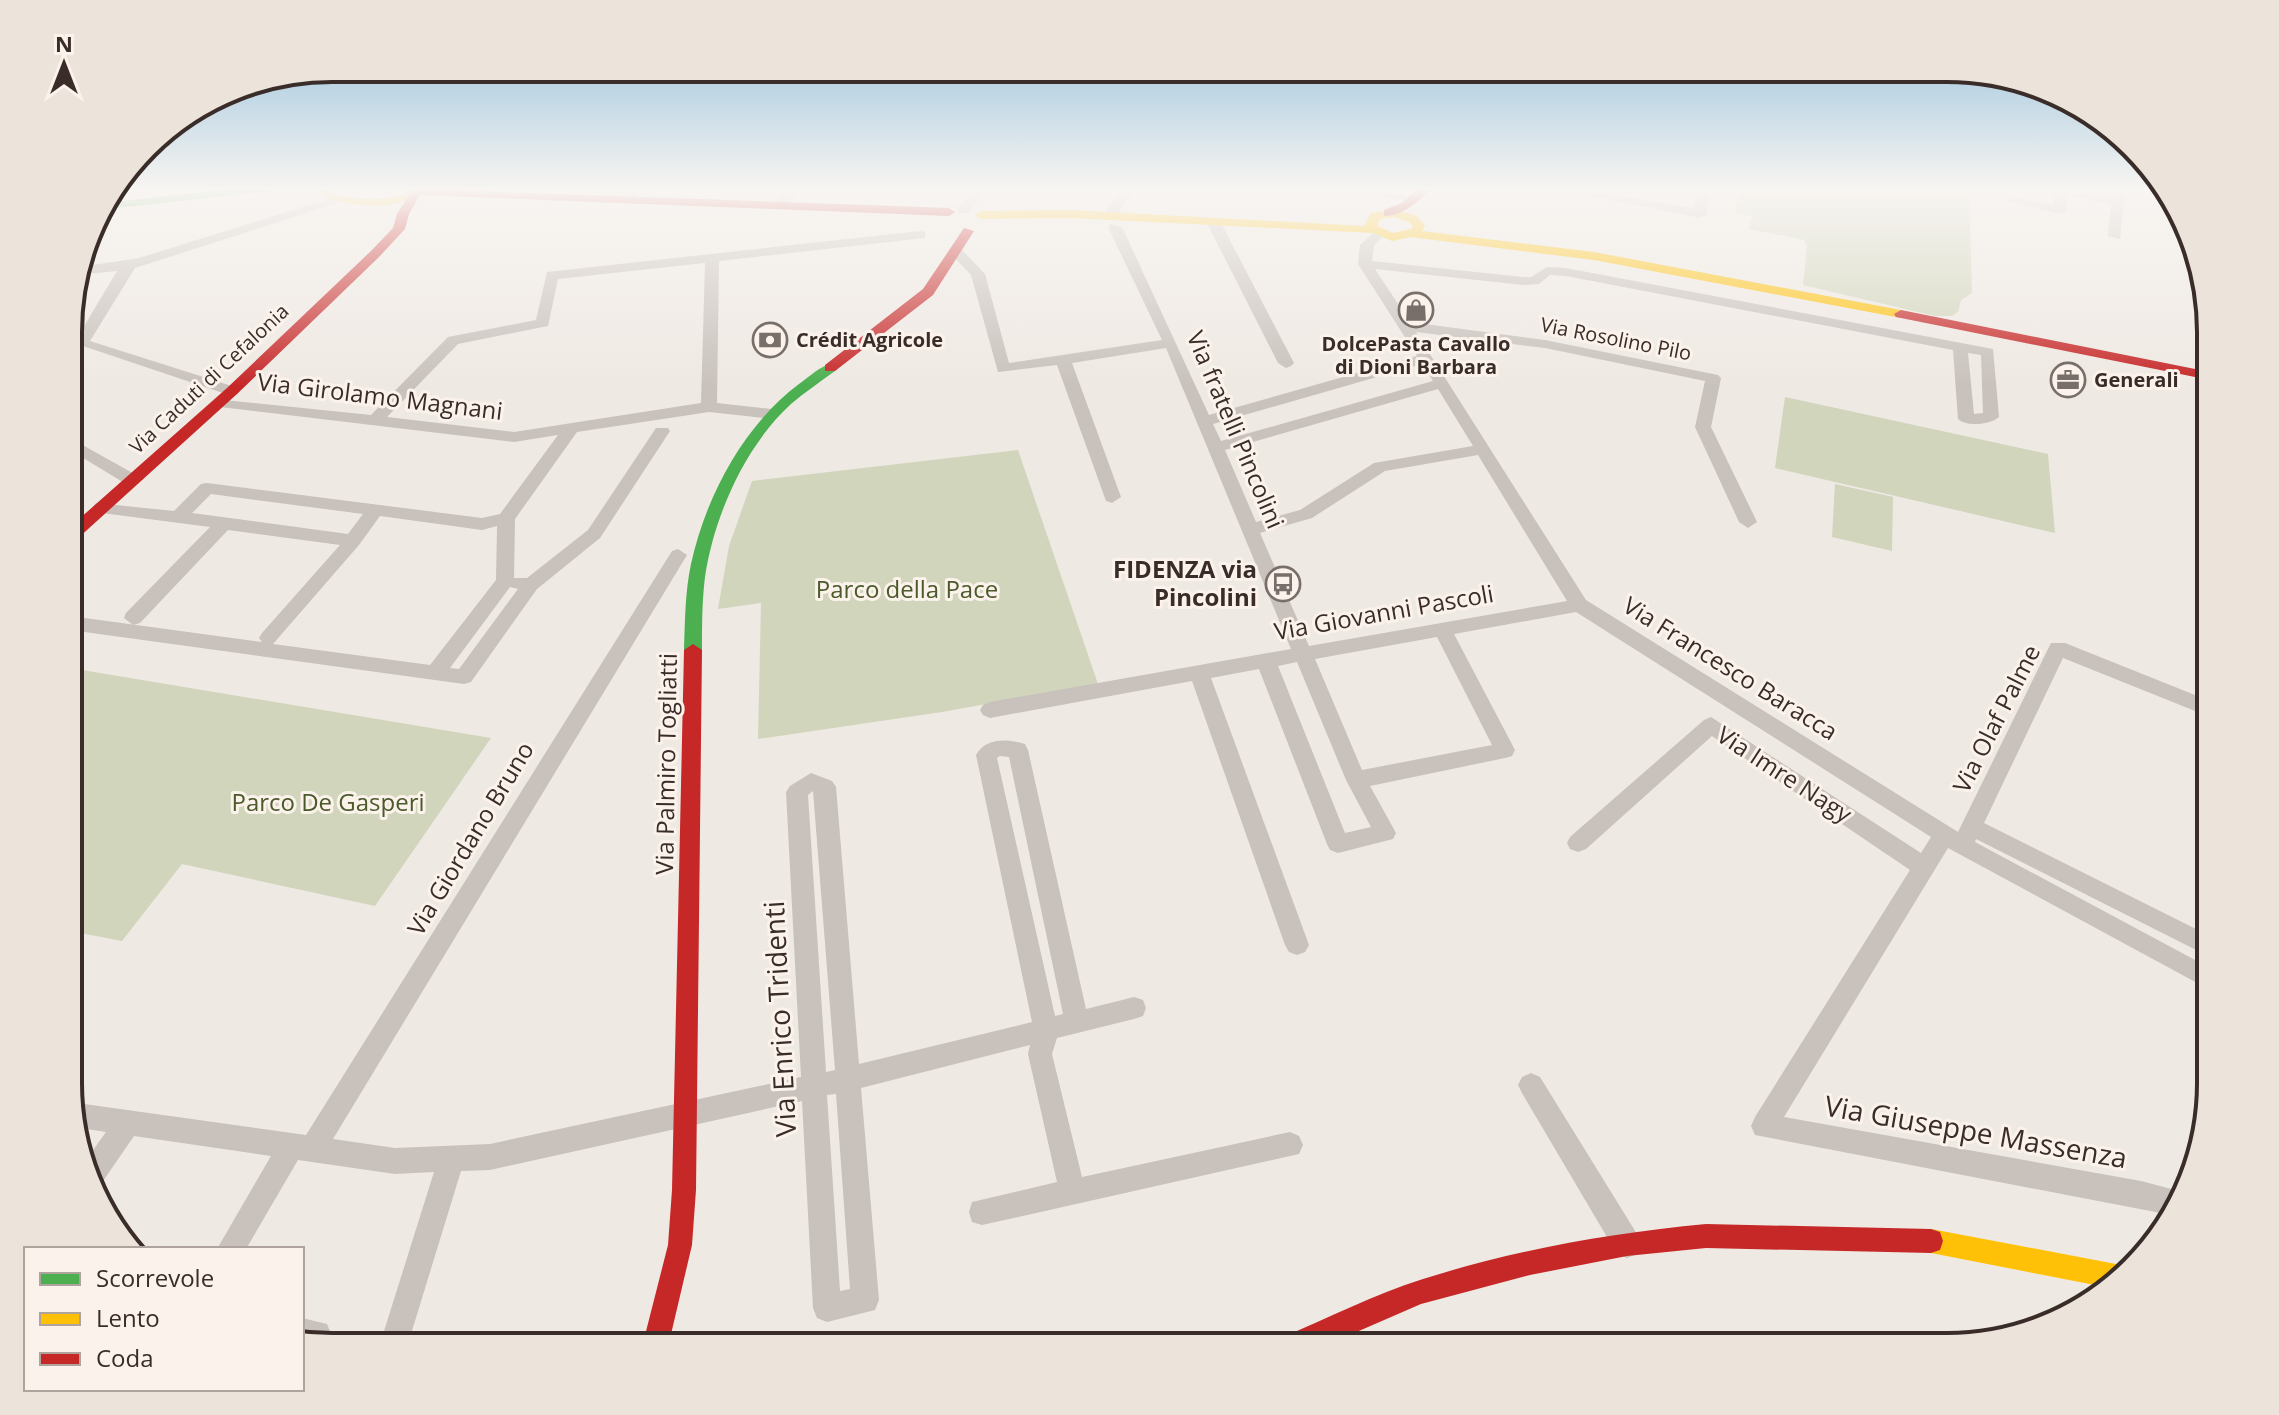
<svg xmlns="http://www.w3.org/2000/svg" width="2279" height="1415" viewBox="0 0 2279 1415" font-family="'Open Sans',sans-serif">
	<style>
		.green { fill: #d1d5bc }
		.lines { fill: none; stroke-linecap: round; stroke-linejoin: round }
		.street { fill: #c8c1bc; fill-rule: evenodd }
		.fast { fill: #4caf50; fill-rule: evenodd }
		.slow { fill: #ffc107; fill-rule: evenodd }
		.jam { fill: #c62828; fill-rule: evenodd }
		.labels { text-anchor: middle; stroke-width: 6; stroke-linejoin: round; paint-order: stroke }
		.far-street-label { font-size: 20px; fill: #3a2d29; stroke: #fbf3eb }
		.far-poi-label { font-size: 20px; font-weight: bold; fill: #3a2d29; stroke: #fbf3eb; text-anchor: start }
		.street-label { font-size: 24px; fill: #3a2d29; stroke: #fbf3eb }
		.poi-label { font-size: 24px; font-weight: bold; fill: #3a2d29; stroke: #fbf3eb; text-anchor: end }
		.park-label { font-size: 24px; fill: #4b5a2b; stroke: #fbf3eb }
		.near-street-label { font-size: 28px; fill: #3a2d29; stroke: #fbf3eb }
		.rim { fill: none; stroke: #3a2d29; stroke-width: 4 }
	</style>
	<rect width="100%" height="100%" fill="#efe9e3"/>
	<g class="green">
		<polygon points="1740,188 1969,188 1972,293 1961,300 1958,312 1952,316 1935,316 1803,285 1807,246 1804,240 1749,229 1752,216 1735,213"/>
		<polygon points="1785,397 2048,454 2055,533 1775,468"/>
		<polygon points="1018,450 1098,684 942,712 758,739 761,603 718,609 729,546 752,481"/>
		<polygon points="1835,484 1893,497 1892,551 1832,537"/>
		<polygon points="70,668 491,738 375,906 182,864 122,941 70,931"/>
	</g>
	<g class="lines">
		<g class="street">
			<polygon points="630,188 645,188 629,202 619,202 619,196"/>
			<polygon points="789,188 803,188 783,208 773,208 773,202"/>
			<polygon points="977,188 990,188 968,213 958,213 958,207"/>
			<polygon points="1123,188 1136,188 1113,220 1103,220 1101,217"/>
			<polygon points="1345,188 1374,188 1420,199 1414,203"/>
			<polygon points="1550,188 1579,188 1694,209 1699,188 1711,188 1707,214 1700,218"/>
			<polygon points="2055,188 2112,196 2113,188 2125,188 2120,239 2108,236 2111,204 2066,195 2067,210 2060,214 2007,201 2014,197 2053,205"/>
			<polygon points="335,197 347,200 135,268 90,341 238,388 238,394 226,394 74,343 117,271 77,275 80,267 139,258"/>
			<polygon points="1209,220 1221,223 1294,363 1291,366 1286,368 1278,363 1207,223"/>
			<path d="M1110,224L1122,227L1209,415L1417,356L1358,264L1360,245L1377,230L1384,234L1374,246L1372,261L1523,277H1531L1547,267L1566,268L1993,349L1999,417C1990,425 1967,427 1958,419L1953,350L1566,276L1550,275L1539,284L1523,285L1375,269L1410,322L1545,340L1718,375L1721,378L1711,427L1757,522L1748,528L1739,522L1695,427L1705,381L1545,348L1416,332L1586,600L1958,832L2051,643H2065L2210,701V717L2063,658L1984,823L2210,936V957L1976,839L1975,842L2210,968V990L1948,848L1784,1117L2141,1181L2179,1191L2171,1215L1755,1135L1751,1126L1755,1117L1910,870L1712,736L1586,849L1578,852L1570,849L1567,843L1570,837L1704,720L1711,717L1921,853L1931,837L1576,612L1454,634L1515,750L1512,756L1505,758L1370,786L1396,833L1393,839L1338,853L1330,850L1327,844L1259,669L1211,678L1309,945L1305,952L1297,955L1289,952L1285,945L1192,681L990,718L983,715L980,710L983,705L990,702L1291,649L1166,348L1072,363L1121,497L1112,503L1106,501L1057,365L998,372L971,275L948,251L960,248L985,274L1009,363L1162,340L1108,227ZM1968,353L1981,355L1983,413L1974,414ZM1422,364L1433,381L1221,441L1213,424ZM1438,389L1473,446L1374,463L1300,510L1256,522L1225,450ZM1478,455L1567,601L1309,646L1260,533L1312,518L1385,471ZM1437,637L1492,745L1362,770L1315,659ZM1297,662L1346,780L1371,827L1345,833L1278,666Z"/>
			<path d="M920,231L925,232V238L719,261L717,403L772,409L780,414L772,419L709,412L577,432L515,519L514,578H527L588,530L656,428H668L670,431L600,538L537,589L471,682L464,684L70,630V616L262,642L259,638L262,633L340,545L228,530L140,623L133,625L124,618L126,613L210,527L102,513L96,511L93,507L96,503L174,511L201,484L207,483L482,518L500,514L558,435L514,442L220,407L214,405V399L371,415L448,337L536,320L547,272ZM705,263L701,403L514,432L387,417L458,344L548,326L558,279ZM211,494L363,514L348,534L192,513ZM380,516L482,530L497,526L496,580L430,665L273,644L359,545ZM510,587L518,589L459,669L450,668Z"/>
			<polygon points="70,438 138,476 140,480 132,485 126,484 70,450"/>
			<path d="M678,549L687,555L333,1139L395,1148L490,1144L801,1077L786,792L790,786L811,773L832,781L836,787L859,1064L1032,1022L976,755C986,737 1008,739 1025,744L1028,750L1086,1009L1134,997L1143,1000L1146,1008L1143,1016L1134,1019L1057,1038L1052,1054L1082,1177L1290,1132L1299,1136L1303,1145L1299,1154L982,1225L972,1222L969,1212L972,1202L1057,1182L1028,1054L1030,1045L861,1088L879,1300L875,1310L827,1322L817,1318L813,1308L802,1101L490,1170L461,1171L407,1347H379L434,1172L395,1174L298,1160L246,1249H217L271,1156L134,1136L101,1184L96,1186L86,1160L106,1132L74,1127L70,1102L306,1135L672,551ZM1000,756L1009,757L1063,1014L1055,1016L997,758ZM813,791L835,1070L826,1072L808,795ZM836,1094L850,1289L840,1291L827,1095Z"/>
			<polygon points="1531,1073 1540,1077 1637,1234 1641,1244 1637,1254 1627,1258 1617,1254 1522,1093 1518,1085 1522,1077"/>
			<polygon points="302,1318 327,1324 331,1334 327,1344 302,1343"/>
		</g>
		<g class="fast">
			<polygon points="239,188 278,188 272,191 99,210 104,203"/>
			<path d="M830,364L835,365V371C820,382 805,392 791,404C745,446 714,516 705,577C702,601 702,626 702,650L693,656L687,654L684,650C685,622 685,592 691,564C706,496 743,426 799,384C809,377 819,367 830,364Z"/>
		</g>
		<g class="slow">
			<path d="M321,188H333L332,193C352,199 376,202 397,196C408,192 415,188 428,188C399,213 356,207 322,197Z"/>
			<path d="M1395,209L1417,216L1425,226L1422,231L1594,252L1901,310L1908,314L1901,318L1594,260L1410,237L1392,241L1374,233L1071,218L981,219L975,215L981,211L1071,210L1364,226L1371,213ZM1394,217L1409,222L1413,226L1411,229L1393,233L1377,226L1380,219Z"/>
			<polygon points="1931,1229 2116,1264 2125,1268 2105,1287 1931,1253 1922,1250 1919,1241 1922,1232"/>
		</g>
		<g class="jam">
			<path d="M1419,188H1432C1419,201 1403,216 1384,216V210L1402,203Z"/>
			<polygon points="420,189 949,208 955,212 949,216 420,195 409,214 405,229 379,257 237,394 76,540 70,541 70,527 227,388 371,251 393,228 397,214 411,192"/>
			<polygon points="964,228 974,231 933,295 835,371 825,371 825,365 923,289"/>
			<polygon points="1901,310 2210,372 2210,380 1896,317 1894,314"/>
			<polygon points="693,644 702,650 696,1190 692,1245 668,1347 642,1347 668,1245 672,1190 684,650"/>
			<path d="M1706,1224L1931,1229L1940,1232L1943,1241L1940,1250L1931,1253L1706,1248L1627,1256L1530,1275L1421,1304L1322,1347H1277L1281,1338C1328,1318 1375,1294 1423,1279C1515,1250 1610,1233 1706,1224Z"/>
		</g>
	</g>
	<linearGradient id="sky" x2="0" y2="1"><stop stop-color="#8abad8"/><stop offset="0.49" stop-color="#f8f5f2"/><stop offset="1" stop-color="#f8f5f2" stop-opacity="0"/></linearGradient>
	<rect width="2279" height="386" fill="url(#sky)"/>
	<defs>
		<g id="shop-ring" transform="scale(1.8)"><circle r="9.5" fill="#fbf3eb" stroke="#796f6a" stroke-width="1.5"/><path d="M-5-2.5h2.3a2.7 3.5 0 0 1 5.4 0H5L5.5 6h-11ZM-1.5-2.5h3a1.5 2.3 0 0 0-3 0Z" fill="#796f6a"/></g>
		<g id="bank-ring" transform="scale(1.8)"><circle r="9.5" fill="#fbf3eb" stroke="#796f6a" stroke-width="1.5"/><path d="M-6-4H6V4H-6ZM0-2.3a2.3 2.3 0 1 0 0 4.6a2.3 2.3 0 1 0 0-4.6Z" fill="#796f6a"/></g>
		<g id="office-ring" transform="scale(1.8)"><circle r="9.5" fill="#fbf3eb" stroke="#796f6a" stroke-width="1.5"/><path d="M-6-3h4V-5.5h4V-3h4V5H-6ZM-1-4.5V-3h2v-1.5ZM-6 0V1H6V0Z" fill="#796f6a"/></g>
		<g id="bus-ring" transform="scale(1.8)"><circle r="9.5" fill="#fbf3eb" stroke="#796f6a" stroke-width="1.5"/><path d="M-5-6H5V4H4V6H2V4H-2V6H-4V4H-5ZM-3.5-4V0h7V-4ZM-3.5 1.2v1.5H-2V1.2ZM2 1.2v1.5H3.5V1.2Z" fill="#796f6a"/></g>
	</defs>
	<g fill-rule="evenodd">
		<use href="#shop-ring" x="1416" y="310"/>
		<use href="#bank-ring" x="770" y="340"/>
		<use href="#office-ring" x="2068" y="380"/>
		<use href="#bus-ring" x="1283" y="584"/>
	</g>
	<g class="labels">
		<g class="far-street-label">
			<text transform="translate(1616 339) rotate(11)" y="7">Via Rosolino Pilo</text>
			<text transform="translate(209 379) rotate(-43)" y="7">Via Caduti di Cefalonia</text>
		</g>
		<g class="far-poi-label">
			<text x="796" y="347">Crédit Agricole</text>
			<text x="1416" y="351" text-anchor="middle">DolcePasta Cavallo<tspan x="1416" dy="23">di Dioni Barbara</tspan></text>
			<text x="2094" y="387">Generali</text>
		</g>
		<g class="street-label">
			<text transform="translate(380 397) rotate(7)" y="8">Via Girolamo Magnani</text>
			<text transform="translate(1235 430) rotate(67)" y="8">Via fratelli Pincolini</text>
			<text transform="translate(1384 613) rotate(-10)" y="8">Via Giovanni Pascoli</text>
			<text transform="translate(1730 669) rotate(32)" y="8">Via Francesco Baracca</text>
			<text transform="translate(1997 719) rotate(-63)" y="8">Via Olaf Palme</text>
			<text transform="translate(667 764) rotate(-89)" y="8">Via Palmiro Togliatti</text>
			<text transform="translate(1784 775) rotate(33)" y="8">Via Imre Nagy</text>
			<text transform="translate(471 839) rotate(-59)" y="8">Via Giordano Bruno</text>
		</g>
		<g class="poi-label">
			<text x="1257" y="578">FIDENZA via<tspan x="1257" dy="28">Pincolini</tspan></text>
		</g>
		<g class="park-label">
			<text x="907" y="598">Parco della Pace</text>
			<text x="328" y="811">Parco De Gasperi</text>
		</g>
		<g class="near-street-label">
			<text transform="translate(780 1019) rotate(-93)" y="10">Via Enrico Tridenti</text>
			<text transform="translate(1976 1132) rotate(10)" y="10">Via Giuseppe Massenza</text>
		</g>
	</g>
	<path d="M0 0H2279V1415H0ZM332 82H1947A250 250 0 0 1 2197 332V1083A250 250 0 0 1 1947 1333H332A250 250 0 0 1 82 1083V332A250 250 0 0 1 332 82Z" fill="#ece3db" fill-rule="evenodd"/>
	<path class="rim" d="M332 82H1947A250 250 0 0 1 2197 332V1083A250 250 0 0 1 1947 1333H332A250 250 0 0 1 82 1083V332A250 250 0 0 1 332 82Z"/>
	<rect x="24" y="1247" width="280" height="144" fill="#fbf3eb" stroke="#aea49d" stroke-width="2"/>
	<rect x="40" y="1273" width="40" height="12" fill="#4caf50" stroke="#aea49d" stroke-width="2"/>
	<text x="96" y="1287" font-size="24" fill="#3a2d29">Scorrevole</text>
	<rect x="40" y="1313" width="40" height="12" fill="#ffc107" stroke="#aea49d" stroke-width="2"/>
	<text x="96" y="1327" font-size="24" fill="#3a2d29">Lento</text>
	<rect x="40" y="1353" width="40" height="12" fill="#c62828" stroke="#aea49d" stroke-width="2"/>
	<text x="96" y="1367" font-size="24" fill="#3a2d29">Coda</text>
	<g transform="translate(64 64)" stroke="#fbf3eb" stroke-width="6" paint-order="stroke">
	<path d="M0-6L14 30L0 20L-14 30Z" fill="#3a2d29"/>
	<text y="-12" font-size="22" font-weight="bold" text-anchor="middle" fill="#3a2d29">N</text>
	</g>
</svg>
